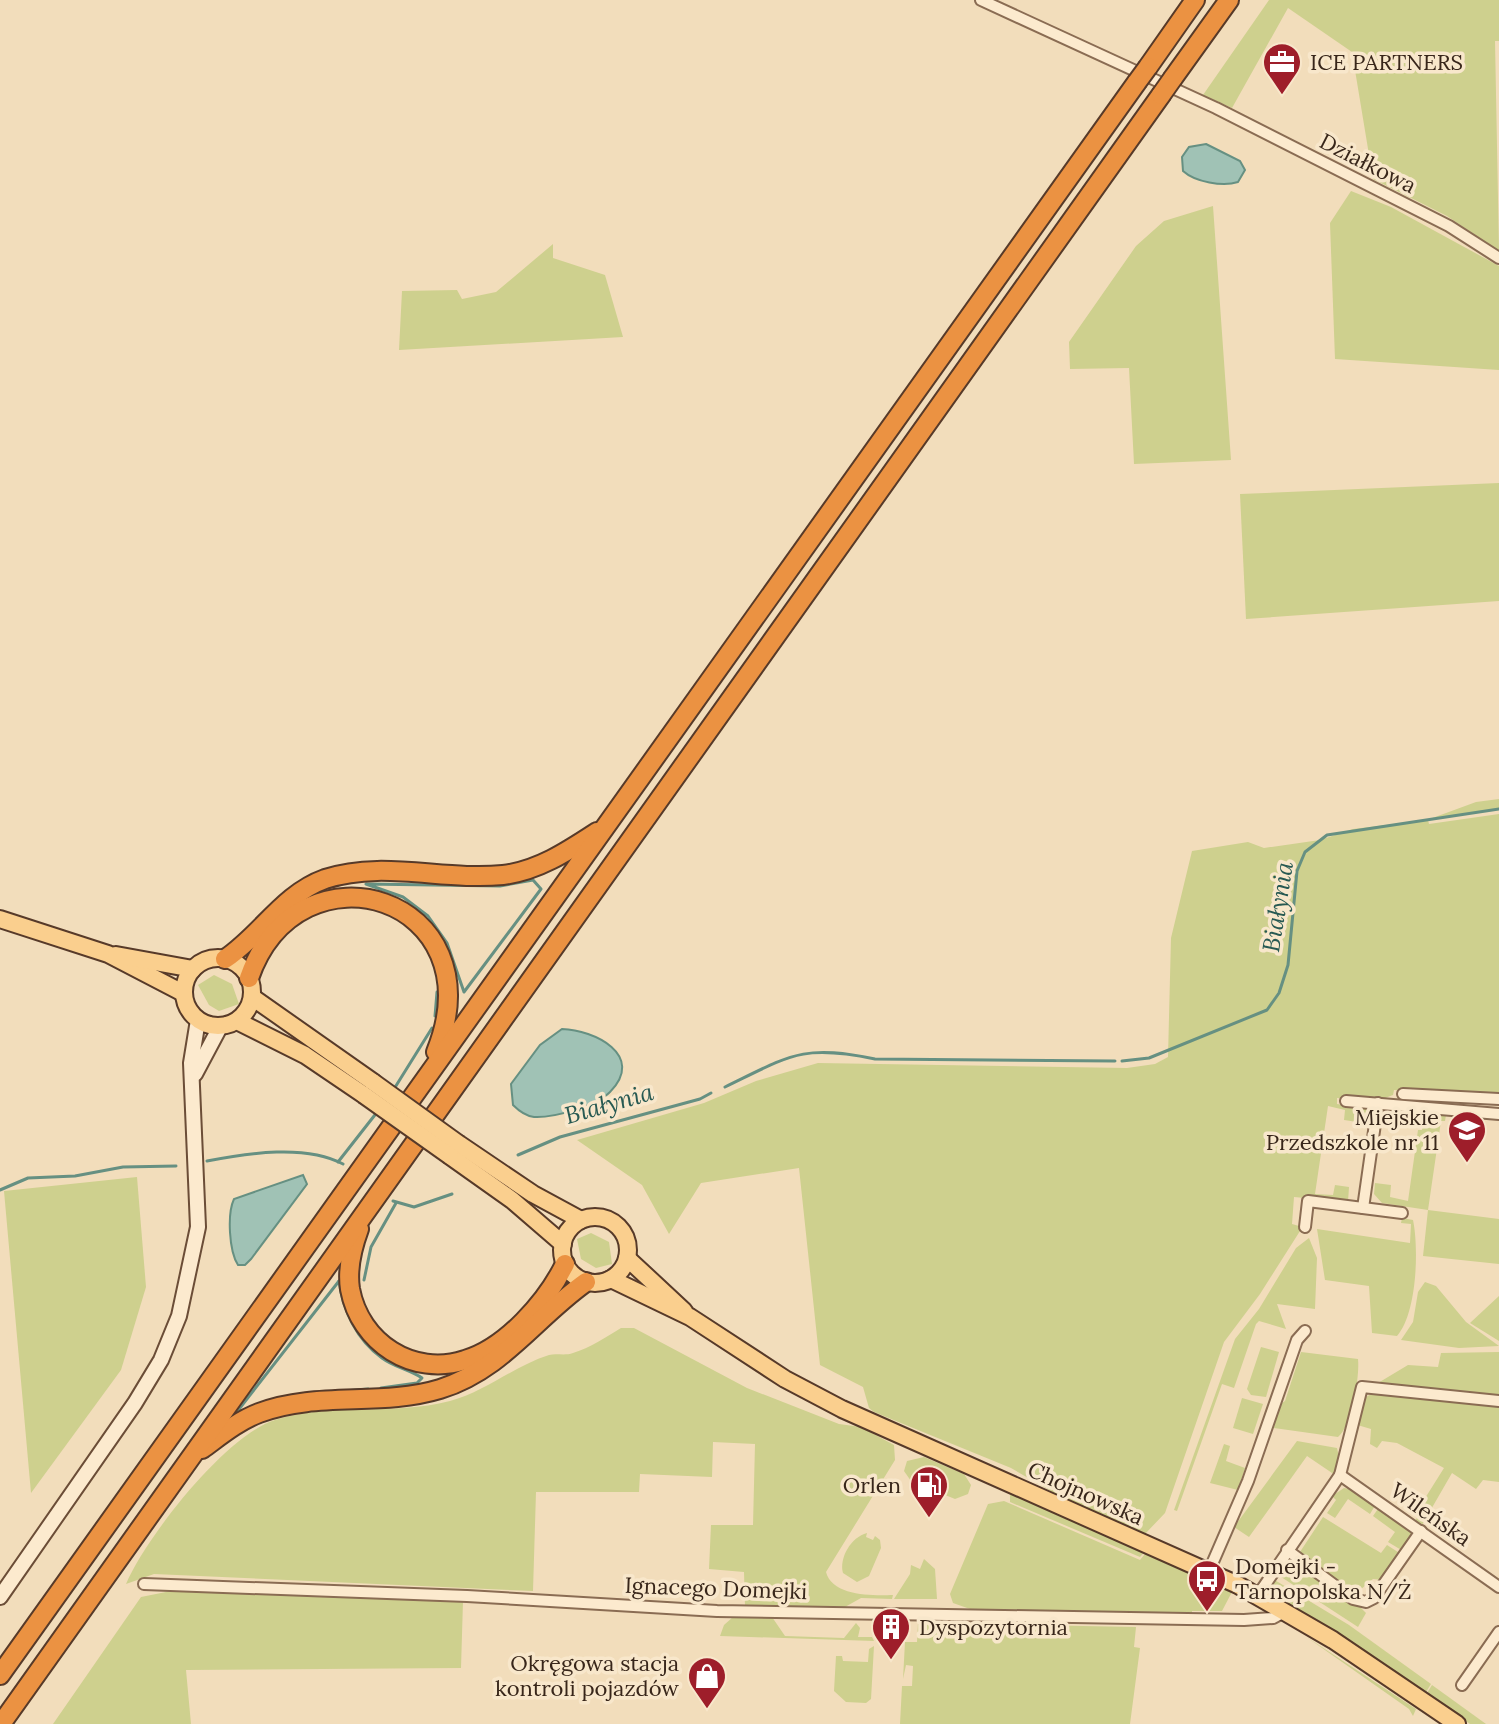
<svg xmlns="http://www.w3.org/2000/svg" width="1499" height="1724" viewBox="0 0 1499 1724" font-family="Lora,serif">
	<style>
		.green { fill: #ced08e }
		.water { fill: #a0c2b5; stroke: #669082; stroke-width: 2 }
		.lines { fill: none; stroke-linecap: round; stroke-linejoin: round }
		.stream { stroke: #669082; stroke-width: 3 }
		.street-casing { stroke: #8a6c53; stroke-width: 14 }
		.secondary-casing { stroke: #6b4d37; stroke-width: 18 }
		.primary-casing { stroke: #573a29; stroke-width: 20 }
		.highway-casing { stroke: #573a29; stroke-width: 22 }
		.street { stroke: #fceace; stroke-width: 10 }
		.secondary { stroke: #fceace; stroke-width: 14 }
		.primary { stroke: #facf8e; stroke-width: 16 }
		.highway { stroke: #eb9242; stroke-width: 18 }
		.primary-bridge-casing { stroke: #573a29; stroke-width: 20; stroke-linecap: butt }
		.highway-bridge-casing { stroke: #573a29; stroke-width: 22; stroke-linecap: butt }
		.primary-bridge { stroke: #facf8e; stroke-width: 16 }
		.highway-bridge { stroke: #eb9242; stroke-width: 18 }
		.labels { text-anchor: middle; stroke-width: 7; stroke-linejoin: round; paint-order: stroke }
		.poi-label { font-size: 22px; fill: #38261a; stroke: #f8e7cb; text-anchor: start }
		.street-label { font-size: 22px; fill: #38261a; stroke: #f8e7cb }
		.water-label { font-size: 24px; font-style: italic; fill: #275952; stroke: #f8e7cb }
	</style>
	<rect width="100%" height="100%" fill="#f2ddbb"/>
	<g class="green">
		<polygon points="1269,0 1499,0 1499,41 1495,41 1499,251 1447,216 1373,179 1352,52 1288,8 1232,108 1203,95"/>
		<polygon points="1351,191 1391,207 1499,266 1499,370 1335,359 1330,223"/>
		<polygon points="1213,206 1231,460 1134,464 1129,368 1070,369 1069,342 1136,246 1164,221"/>
		<polygon points="553,244 553,258 605,275 623,337 399,350 402,291 457,290 462,299 496,292"/>
		<polygon points="1499,483 1499,601 1246,619 1240,494"/>
		<polygon points="1499,799 1499,809 1428,820 1429,824 1499,814 1499,1097 1394,1090 1393,1095 1380,1100 1337,1098 1337,1104 1366,1108 1371,1117 1364,1123 1344,1120 1345,1110 1328,1106 1315,1194 1333,1195 1335,1185 1349,1187 1348,1202 1294,1197 1292,1224 1299,1226 1300,1231 1260,1294 1224,1342 1165,1513 1145,1534 1070,1502 1011,1468 874,1412 869,1408 863,1387 820,1365 799,1168 701,1183 669,1234 642,1185 577,1140 704,1103 756,1081 818,1063 1127,1068 1155,1064 1168,1057 1171,938 1192,851 1248,842 1264,848 1320,840 1353,829 1427,820 1476,802"/>
		<polygon points="214,975 232,984 239,1004 219,1011 209,1005 198,985"/>
		<polygon points="1424,1112 1446,1115 1445,1121 1441,1121 1428,1210 1499,1219 1499,1264 1423,1256 1428,1210 1382,1203 1374,1194 1375,1183 1391,1185 1390,1197 1408,1201 1418,1130 1422,1130"/>
		<polygon points="137,1177 146,1287 121,1370 31,1493 4,1191"/>
		<path d="M1402,1218L1413,1220C1419,1248 1417,1314 1397,1336L1372,1333L1369,1286L1325,1280L1317,1229L1410,1243L1411,1224L1401,1223Z"/>
		<polygon points="591,1233 609,1242 612,1264 596,1268 581,1259 577,1239"/>
		<polygon points="1309,1238 1317,1258 1315,1309 1277,1304 1286,1329 1259,1321 1256,1324 1234,1388 1222,1384 1177,1511 1174,1510 1235,1339 1259,1309 1296,1248"/>
		<polygon points="1425,1282 1436,1286 1466,1322 1499,1346 1459,1348 1401,1340 1413,1322 1418,1292"/>
		<polygon points="1499,1296 1499,1341 1470,1323"/>
		<path d="M621,1328H634L747,1388L839,1424L861,1427L894,1445L895,1460L826,1572C832,1596 873,1596 893,1595L892,1599L861,1598L845,1607L745,1606L744,1572L709,1569L711,1525H753L755,1444L713,1442L712,1477L640,1474L639,1492H536L533,1591L154,1574L126,1584C146,1537 226,1435 275,1420C331,1402 392,1416 450,1401C485,1392 514,1366 549,1355C556,1353 565,1356 573,1353C590,1348 606,1337 621,1328Z"/>
		<polygon points="1261,1347 1279,1352 1266,1397 1251,1395 1247,1389"/>
		<path d="M1301,1352L1358,1359C1360,1375 1352,1426 1338,1437L1274,1428L1276,1407L1285,1401Z"/>
		<polygon points="1499,1352 1499,1397 1378,1383 1408,1365 1438,1367 1441,1353"/>
		<polygon points="1377,1391 1499,1404 1499,1482 1483,1480 1476,1489 1452,1473 1422,1525 1415,1521 1420,1513 1417,1511 1444,1468 1397,1443 1382,1441 1377,1448 1370,1444 1371,1429 1354,1424 1364,1398"/>
		<polygon points="1242,1398 1263,1404 1253,1434 1233,1428"/>
		<polygon points="1297,1441 1337,1448 1340,1462 1335,1475 1307,1456 1249,1537 1234,1527"/>
		<polygon points="1224,1444 1230,1446 1226,1461 1245,1468 1238,1490 1210,1483"/>
		<polygon points="924,1457 964,1474 971,1485 968,1494 955,1499 911,1481 904,1471 907,1461"/>
		<polygon points="1344,1488 1355,1490 1376,1504 1370,1514 1348,1499 1335,1518 1327,1513 1336,1500 1332,1496"/>
		<polygon points="1010,1495 1014,1495 1147,1549 1140,1557 1010,1502"/>
		<polygon points="1004,1501 1140,1560 1149,1549 1233,1590 1222,1611 1192,1611 1192,1614 970,1609 953,1603 950,1594 988,1504"/>
		<polygon points="1380,1506 1412,1533 1403,1551 1388,1542 1395,1532 1373,1516"/>
		<polygon points="1323,1517 1381,1553 1387,1545 1401,1554 1383,1580 1373,1579 1354,1595 1298,1555"/>
		<path d="M867,1533L866,1537L873,1540L875,1536L880,1540L881,1548L869,1576L857,1582L843,1573C839,1558 851,1537 867,1533Z"/>
		<polygon points="1288,1558 1357,1604 1366,1613 1358,1627 1275,1573"/>
		<polygon points="924,1559 935,1569 937,1599 894,1599 910,1574 911,1565 920,1569"/>
		<polygon points="1273,1579 1349,1625 1431,1684 1426,1692 1281,1600 1269,1586"/>
		<polygon points="176,1590 463,1601 461,1668 186,1670 191,1724 53,1724 141,1597"/>
		<polygon points="733,1617 772,1617 785,1636 844,1638 856,1623 860,1628 858,1637 872,1637 874,1641 720,1636 724,1625"/>
		<polygon points="918,1623 1136,1627 1134,1647 1140,1648 1130,1724 900,1724 902,1686 912,1686 913,1666 906,1665 903,1679 905,1642 917,1642"/>
		<polygon points="1305,1636 1416,1709 1413,1716 1409,1709"/>
		<polygon points="874,1646 871,1699 866,1703 846,1702 834,1691 836,1656 842,1656 843,1661 868,1662 869,1649"/>
		<polygon points="1432,1685 1486,1724 1470,1724 1427,1693"/>
	</g>
	<g class="water">
		<path d="M1206,144L1240,161L1245,170L1238,182C1223,187 1195,182 1183,171L1182,157L1189,147Z"/>
		<path d="M562,1029C594,1030 646,1055 610,1092C596,1106 554,1118 534,1117C525,1116 519,1111 513,1105L511,1084L540,1045Z"/>
		<path d="M303,1175L307,1184L251,1259L245,1265H238C229,1251 227,1214 234,1199Z"/>
	</g>
	<g class="lines">
		<g class="stream">
			<polygon points="533,880 541,889 464,992 447,943 428,916 403,897 366,884 500,886"/>
			<polyline points="435,1016 437,992"/>
			<polyline points="1122,1061 1149,1058 1267,1010 1279,993 1288,965 1297,871 1305,852 1327,835 1499,809"/>
			<path d="M725,1087C791,1055 802,1044 875,1059L1115,1061"/>
			<polyline points="394,1089 432,1028"/>
			<polyline points="518,1155 560,1137 700,1099 711,1093"/>
			<path d="M207,1161C248,1153 306,1144 343,1164"/>
			<polyline points="338,1162 378,1111"/>
			<polyline points="0,1190 28,1178 75,1176 123,1167 176,1166"/>
			<polyline points="393,1201 414,1207 452,1194"/>
			<polyline points="364,1280 371,1247 396,1203"/>
			<path d="M339,1281C343,1311 357,1340 382,1358C394,1367 410,1370 422,1378L417,1383L381,1388"/>
			<polyline points="345,1391 368,1389"/>
			<polyline points="289,1396 313,1393"/>
			<polyline points="244,1410 236,1413 339,1281"/>
		</g>
		<g class="street-casing">
			<g id="street">
				<polyline points="981,0 1216,108 1449,226 1499,258"/>
				<polyline points="1403,1094 1499,1099"/>
				<polyline points="1346,1101 1499,1114"/>
				<polyline points="1363,1208 1378,1103"/>
				<polyline points="1305,1227 1308,1201 1402,1213"/>
				<polyline points="1340,1475 1499,1587"/>
				<polyline points="1287,1550 1353,1599 1366,1602 1374,1598 1421,1531"/>
				<polyline points="1209,1571 1248,1481 1297,1340 1305,1331"/>
				<polyline points="144,1584 467,1596 717,1611 1244,1620 1273,1618 1286,1611"/>
				<polyline points="1258,1595 1340,1475 1362,1387 1499,1401"/>
				<polyline points="1462,1685 1499,1632"/>
			</g>
		</g>
		<g class="secondary-casing">
			<g id="secondary">
				<polyline points="195,1074 220,1027"/>
				<polyline points="0,1597 135,1403 161,1360 179,1316 198,1227 191,1063 198,1020"/>
			</g>
		</g>
		<g class="primary-casing">
			<g id="primary">
				<polyline points="0,919 108,954 183,993"/>
				<polyline points="116,955 193,969"/>
				<circle cx="218" cy="992" r="34"/>
				<polyline points="252,997 373,1082"/>
				<polyline points="237,1021 305,1055 364,1095"/>
				<polyline points="459,1144 533,1194 581,1220"/>
				<polyline points="450,1156 512,1200 563,1244"/>
				<circle cx="595" cy="1250" r="33"/>
				<polyline points="627,1258 684,1311"/>
				<polyline points="611,1279 690,1317 785,1379 842,1409 1238,1585 1333,1640 1457,1724"/>
			</g>
		</g>
		<g class="highway-casing">
			<g id="highway">
				<polyline points="1148,67 1195,0"/>
				<polyline points="1173,78 1229,0"/>
				<path d="M225,959C261,935 283,894 325,879C383,860 443,881 503,875C538,871 568,851 597,832"/>
				<path d="M249,978C299,835 498,897 436,1052"/>
				<path d="M359,1229C352,1248 347,1269 350,1289C360,1343 413,1377 465,1360C506,1348 547,1301 565,1264"/>
				<path d="M202,1449C220,1436 238,1421 259,1413C317,1391 381,1407 440,1389C502,1370 535,1318 586,1282"/>
				<polyline points="0,1675 1137,82"/>
				<polyline points="1,1724 1161,95"/>
			</g>
		</g>
		<use href="#street" class="street"/>
		<use href="#secondary" class="secondary"/>
		<use href="#primary" class="primary"/>
		<use href="#highway" class="highway"/>
		<g class="primary-bridge-casing">
			<g id="primary-bridge">
				<polyline points="373,1082 459,1144"/>
				<polyline points="364,1095 450,1156"/>
			</g>
		</g>
		<g class="highway-bridge-casing">
			<g id="highway-bridge">
				<polyline points="1137,82 1148,67"/>
				<polyline points="1161,95 1173,78"/>
			</g>
		</g>
		<use href="#primary-bridge" class="primary-bridge"/>
		<use href="#highway-bridge" class="highway-bridge"/>
	</g>
	<defs>
		<g id="office-pin" transform="scale(2)"><path d="M0 17L-7.5 6A9.5 9.5 0 1 1 7.5 6Z" fill="#9e1e2a" stroke="#f8e7cb"/><path d="M-6-3h4V-5.5h4V-3h4V5H-6ZM-1-4.5V-3h2v-1.5ZM-6 0V1H6V0Z" fill="#fff"/></g>
		<g id="school-pin" transform="scale(2)"><path d="M0 17L-7.5 6A9.5 9.5 0 1 1 7.5 6Z" fill="#9e1e2a" stroke="#f8e7cb"/><path d="M0-5L7-2L0 1L-7-2ZM-4 1L0 2.5L4 1V4Q0 6-4 4Z" fill="#fff"/></g>
		<g id="fuel-pin" transform="scale(2)"><path d="M0 17L-7.5 6A9.5 9.5 0 1 1 7.5 6Z" fill="#9e1e2a" stroke="#f8e7cb"/><path d="M-5.5-6h7V0h2V4h1.3V-2.5L3-4.5l.8-.8L6-3V5H2.5V1h-1V6h-7ZM-4.2-4.7v3.2H.2V-4.7Z" fill="#fff"/></g>
		<g id="bus-pin" transform="scale(2)"><path d="M0 17L-7.5 6A9.5 9.5 0 1 1 7.5 6Z" fill="#9e1e2a" stroke="#f8e7cb"/><path d="M-5-6H5V4H4V6H2V4H-2V6H-4V4H-5ZM-3.5-4V0h7V-4ZM-3.5 1.2v1.5H-2V1.2ZM2 1.2v1.5H3.5V1.2Z" fill="#fff"/></g>
		<g id="building-pin" transform="scale(2)"><path d="M0 17L-7.5 6A9.5 9.5 0 1 1 7.5 6Z" fill="#9e1e2a" stroke="#f8e7cb"/><path d="M-4-6H4V6H1V3H-1V6H-4ZM-2.5-4.3h1.7v1.8h-1.7ZM.8-4.3h1.7v1.8H.8ZM-2.5-1h1.7V.8h-1.7ZM.8-1h1.7V.8H.8Z" fill="#fff"/></g>
		<g id="shop-pin" transform="scale(2)"><path d="M0 17L-7.5 6A9.5 9.5 0 1 1 7.5 6Z" fill="#9e1e2a" stroke="#f8e7cb"/><path d="M-5-2.5h2.3a2.7 3.5 0 0 1 5.4 0H5L5.5 6h-11ZM-1.5-2.5h3a1.5 2.3 0 0 0-3 0Z" fill="#fff"/></g>
	</defs>
	<g fill-rule="evenodd">
		<use href="#office-pin" x="1282" y="62"/>
		<use href="#school-pin" x="1467" y="1130"/>
		<use href="#fuel-pin" x="929" y="1485"/>
		<use href="#bus-pin" x="1207" y="1579"/>
		<use href="#building-pin" x="891" y="1627"/>
		<use href="#shop-pin" x="707" y="1676"/>
	</g>
	<g class="labels">
		<g class="poi-label">
			<text x="1310" y="70">ICE PARTNERS</text>
			<text x="1439" y="1125" text-anchor="end">Miejskie<tspan x="1439" dy="25">Przedszkole nr 11</tspan></text>
			<text x="901" y="1493" text-anchor="end">Orlen</text>
			<text x="1235" y="1574">Domejki -<tspan x="1235" dy="25">Tarnopolska N/Ż</tspan></text>
			<text x="919" y="1635">Dyspozytornia</text>
			<text x="679" y="1671" text-anchor="end">Okręgowa stacja<tspan x="679" dy="25">kontroli pojazdów</tspan></text>
		</g>
		<g class="street-label">
			<text transform="translate(1368 163) rotate(27)" y="8">Działkowa</text>
			<text transform="translate(1086 1493) rotate(24)" y="8">Chojnowska</text>
			<text transform="translate(1431 1514) rotate(35)" y="8">Wileńska</text>
			<text transform="translate(716 1588) rotate(2)" y="8">Ignacego Domejki</text>
		</g>
		<g class="water-label">
			<text transform="translate(1278 907) rotate(-81)" y="8">Białynia</text>
			<text transform="translate(609 1104) rotate(-16)" y="8">Białynia</text>
		</g>
	</g>
</svg>
